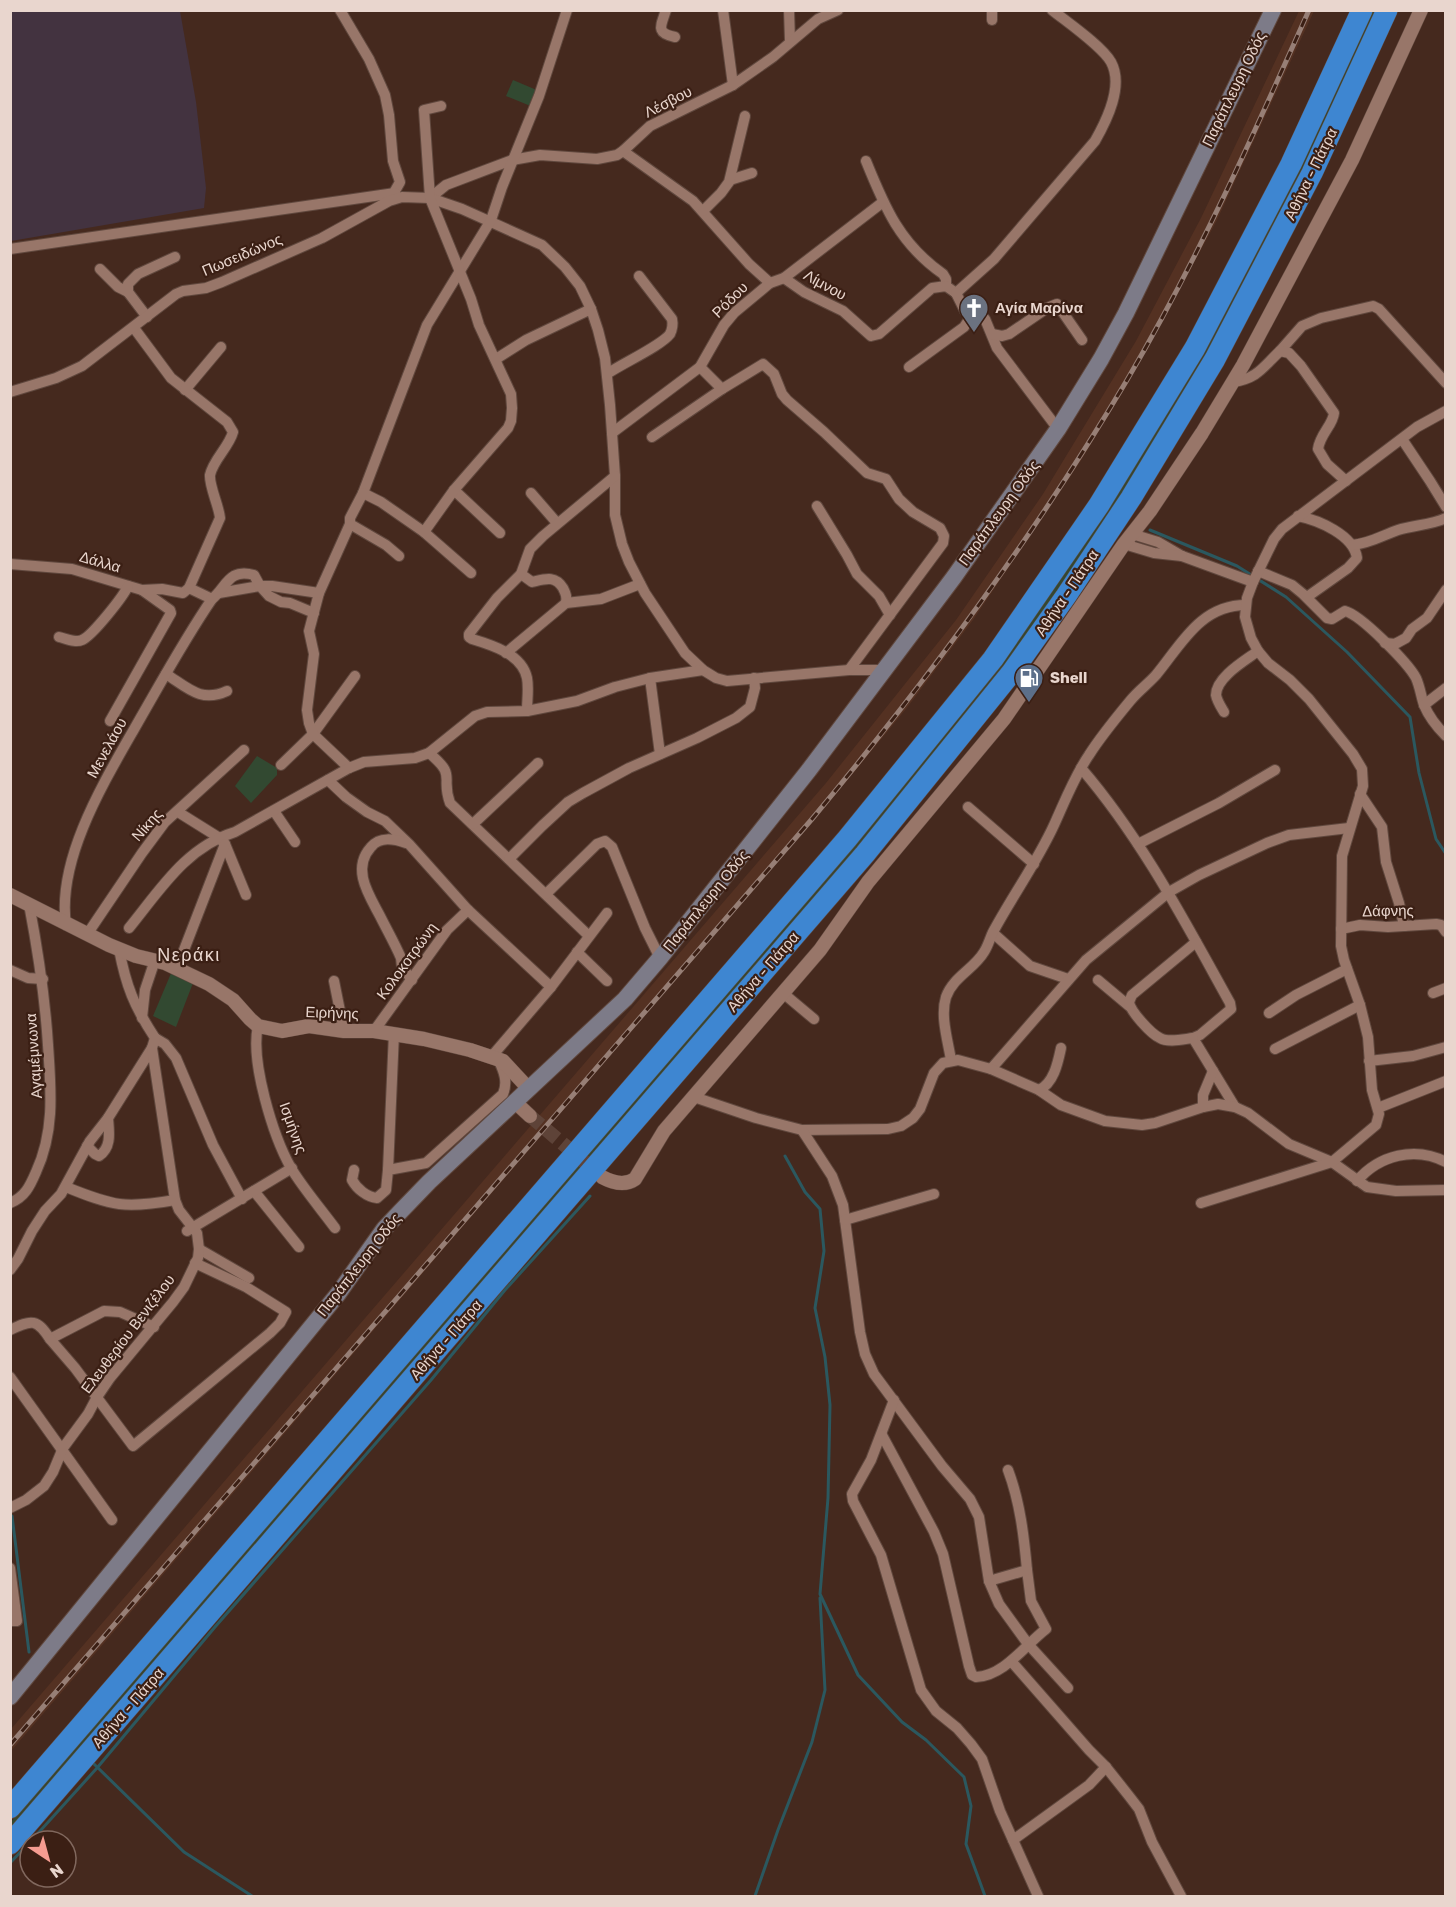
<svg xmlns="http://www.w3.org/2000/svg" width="1456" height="1907" viewBox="0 0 1456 1907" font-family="Rubik,sans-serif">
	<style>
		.built { fill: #543122 }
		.industrial { fill: #433340 }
		.green { fill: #324931 }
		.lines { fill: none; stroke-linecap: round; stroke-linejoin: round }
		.stream { stroke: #2b585f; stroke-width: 3 }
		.tertiary-tunnel { stroke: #5e4338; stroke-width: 14; stroke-dasharray: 14 7; stroke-linecap: butt }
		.minor-casing { stroke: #60483e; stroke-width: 12 }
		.tertiary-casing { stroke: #60483e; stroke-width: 15 }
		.secondary-casing { stroke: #60483e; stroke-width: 18 }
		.motorway-casing { stroke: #60483e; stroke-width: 22 }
		.minor { stroke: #987669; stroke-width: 10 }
		.tertiary { stroke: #987669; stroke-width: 14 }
		.secondary { stroke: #7d7b88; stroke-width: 16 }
		.motorway { stroke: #3e86d1; stroke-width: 21 }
		.rail-casing { stroke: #977f76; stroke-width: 5 }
		.rail { stroke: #3b1f14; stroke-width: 3; stroke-dasharray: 9; stroke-linecap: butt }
		.labels { text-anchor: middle; stroke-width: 4.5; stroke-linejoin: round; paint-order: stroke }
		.street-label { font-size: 15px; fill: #e9d6ce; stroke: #3b1f14 }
		.poi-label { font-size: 15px; font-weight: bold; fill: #e9d6ce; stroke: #3b1f14; text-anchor: start }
		.quarter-label { font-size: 18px; letter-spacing: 1.5px; fill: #e9d6ce; stroke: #3b1f14 }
	</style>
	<rect width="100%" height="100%" fill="#45291e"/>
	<polygon class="built" points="1299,11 1314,11 1216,222 1179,290 1127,385 1080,462 973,620 906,709 845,783 11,1751 11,1729 826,783 956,620 1043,494 1136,341 1201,218"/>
	<polygon class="industrial" points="11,10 180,11 196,102 206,188 204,208 11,241"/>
	<g class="green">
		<polygon points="1371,11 1377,11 1304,168 1229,315 1124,492 1059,590 1004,667 872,830 11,1829 11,1822 839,862 1054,588"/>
		<polygon points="513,80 539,91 533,107 506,96"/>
		<polygon points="257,756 277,768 277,775 251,803 235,786"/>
		<polygon points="172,971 193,983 176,1027 153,1016"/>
	</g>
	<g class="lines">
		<g class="stream">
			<polyline points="1150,530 1237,566 1286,597 1347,652 1410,717 1419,773 1436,839 1446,854"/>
			<polyline points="785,1156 805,1192 820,1209 824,1251 815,1308 825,1357 830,1405 828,1498 820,1594 858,1675 902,1722 926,1740 964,1777 971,1806 966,1844 985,1896"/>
			<polyline points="12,1516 29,1652"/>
			<polyline points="94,1764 184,1852 252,1896"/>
			<polyline points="31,1841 97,1768 215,1627 431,1380 505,1290 590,1196"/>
			<polyline points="10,1863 30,1842"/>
			<polyline points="755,1896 778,1830 812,1742 825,1690 820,1598"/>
		</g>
		<polyline class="tertiary-tunnel" points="530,1116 599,1174"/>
		<g class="minor-casing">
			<g id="minor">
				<polyline points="340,10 369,59 385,95 389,115 393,161 400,182 391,198"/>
				<path d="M666,10C661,26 655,33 675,37"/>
				<polyline points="723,10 733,85"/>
				<polyline points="789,10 790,41"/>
				<polyline points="992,20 992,10"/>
				<polyline points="623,151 693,201 749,264 770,283"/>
				<path d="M866,161C885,208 900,244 943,274L946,279V286"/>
				<polyline points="730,180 752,173"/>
				<polyline points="430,198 446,185 512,160 540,155 597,159 617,155 623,151 650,126 733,85 773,57 818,19 838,10"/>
				<polyline points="703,211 721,193 729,182 745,116"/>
				<polyline points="10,249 395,193"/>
				<polyline points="100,269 118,287 128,292"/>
				<polyline points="784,278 804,292 843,311 871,336 879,334 932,288 946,286 956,293"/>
				<path d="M956,293L994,259L1095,141C1107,120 1124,86 1111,62C1102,46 1067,22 1052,10"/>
				<polyline points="956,293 965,311 973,317 985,319 997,348 1058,429"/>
				<polyline points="147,317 128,292 128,284 138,274 175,257"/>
				<path d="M134,328L171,378L227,422L233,432C229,447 213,460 210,475C209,486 219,506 220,518L189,588L183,593L162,589L142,590"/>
				<polyline points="992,334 1002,336 1009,334 1047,308 1057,304 1082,340"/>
				<polyline points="1280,351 1302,326 1321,318 1373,306 1379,309 1446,383"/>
				<polyline points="496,359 526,340 591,309"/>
				<polyline points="700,367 722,389"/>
				<polyline points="909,367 964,327 968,321 970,315"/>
				<path d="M607,374C621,364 661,346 670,334C672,330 673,324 672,319L639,276"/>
				<path d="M1233,382C1258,378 1262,368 1280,351L1289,353L1301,366L1334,413C1333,425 1320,434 1318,449L1327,464L1346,481"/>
				<polyline points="185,390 221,347"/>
				<polyline points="10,392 56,378 82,366 176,294 183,291 206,288 222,282 322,238 389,201 402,197 430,198 462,209 542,245 565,267 580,286 591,309 598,330 605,358 610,405 615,476 615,515 622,544 629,562 645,593 685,653 703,670 716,678 727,681 849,670 886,670"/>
				<polyline points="612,433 700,367 724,325 734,313 770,283 784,278 883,202"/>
				<polyline points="652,437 722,389 763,364 774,374 782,394 787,400 824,432 867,473 886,479 899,499 913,512 940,528 944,536 943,543 849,670"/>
				<polyline points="1402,439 1430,481 1446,507"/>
				<polyline points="454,490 500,533"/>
				<polyline points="363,493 427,325 491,220 502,187 539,96 567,10"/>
				<polyline points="531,493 557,523"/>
				<polyline points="817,506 847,555 857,574 879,596 890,615"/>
				<path d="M1298,516C1318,520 1354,535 1357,558L1348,568L1307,597"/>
				<polyline points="424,532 454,490 508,428 511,421 512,408 511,394 479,325 471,299 430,198 424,110 441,106"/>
				<polyline points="1132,534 1158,542 1182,556 1253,582"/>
				<polyline points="1124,544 1154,553 1182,556"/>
				<path d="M1352,545C1369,544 1383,535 1398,530C1414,525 1431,525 1446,518"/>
				<polyline points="399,556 386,545 350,524 350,518 363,493 381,502 424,532 471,573"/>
				<polyline points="10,564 72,569 142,590 170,610 171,613 110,721"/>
				<path d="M1258,571L1292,585L1303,594L1327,618L1332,619L1345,611C1361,615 1408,663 1416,678C1420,687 1421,696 1424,705C1429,717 1437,727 1446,736"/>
				<path d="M521,574L532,582C545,579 555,575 563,588C566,594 567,597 566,603"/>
				<polyline points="189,588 212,599"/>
				<polyline points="219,593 260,586 269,596 281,602 290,603 314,613"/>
				<path d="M59,637C67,639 76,643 82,640C92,636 123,597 128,586"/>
				<polyline points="1385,643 1395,644 1406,638 1412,629 1427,618 1446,590"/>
				<polyline points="506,653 566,603 601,599 640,584"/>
				<path d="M166,674C188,688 201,703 227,691"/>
				<polyline points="650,678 660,754"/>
				<polyline points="1424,705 1446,688"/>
				<path d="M527,711C527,700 529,688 527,678C522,654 492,645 472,639L469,637V634L497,598L521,574L530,549L543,536L615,476"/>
				<path d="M1224,712C1221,707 1217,701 1216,695C1216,677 1246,660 1258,651"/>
				<path d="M429,753C458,777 440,776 450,803L589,936"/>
				<polyline points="281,765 313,734 355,676"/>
				<polyline points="349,768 313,734 309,723 307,710 314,654 309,631 319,593 350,524"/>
				<path d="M1081,768C1142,839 1185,922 1230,1003L1231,1009L1200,1035L1193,1038L1235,1107"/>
				<polyline points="328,780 346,797 367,812 385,821 409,844 468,910 551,987"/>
				<polyline points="1360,794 1382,827 1386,862 1399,903 1404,926"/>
				<polyline points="968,807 1034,864"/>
				<polyline points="274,811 295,842"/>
				<polyline points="178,812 218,837 225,844 246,895"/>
				<polyline points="473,824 538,763"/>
				<path d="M406,843C394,839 380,836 371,847C351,869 369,895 380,916C387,930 395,944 401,958L402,967L412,980"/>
				<polyline points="1138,844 1219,803 1275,770"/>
				<polyline points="509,859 542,826 568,802 583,793 629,768 697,738 736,718 750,707 755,688 754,678"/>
				<polyline points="546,894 597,844 605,841 612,847 645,928 660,958"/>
				<path d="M66,925C56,856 109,774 141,717C164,677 186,637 212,599C227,587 228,568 254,575L260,586H272L319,593"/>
				<path d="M129,928C160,890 186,847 235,832L349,768L364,762L415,758L429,753L475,716L487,712L527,711L577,701L615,687L650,678L703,670"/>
				<polyline points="1341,929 1360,925 1388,927 1436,924 1441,925 1446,932"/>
				<polyline points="88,933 142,853 165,822 244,750"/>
				<polyline points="993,933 1030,966 1068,979"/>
				<polyline points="577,952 607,981"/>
				<polyline points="177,968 225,844"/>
				<polyline points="10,970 28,978 43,979"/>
				<polyline points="1098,980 1129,1006"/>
				<polyline points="334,981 344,1031"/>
				<polyline points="783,993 814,1019"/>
				<polyline points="1433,993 1446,988"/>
				<polyline points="1269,1013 1296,995 1347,969"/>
				<polyline points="142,1018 145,990 155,960"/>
				<path d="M258,1026C250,1061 273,1136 291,1168C303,1188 321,1209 335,1228"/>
				<polyline points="374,1031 447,930 468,910"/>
				<polyline points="155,1038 165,1044 176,1058 213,1145 242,1199"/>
				<path d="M1193,1038C1184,1039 1168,1043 1160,1038C1151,1034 1130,1011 1129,1002L1132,995L1196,942"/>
				<polyline points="1275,1049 1360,1005"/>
				<polyline points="492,1056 551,987 607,913"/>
				<path d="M951,1060C948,1041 940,1016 946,997C953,977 974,969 984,952C988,946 990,938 993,932C1013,895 1037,862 1054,825C1065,801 1074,777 1089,755C1101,736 1116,718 1130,701C1138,691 1148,684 1156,675C1181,645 1200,605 1246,605"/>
				<polyline points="1369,1061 1413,1056 1446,1047"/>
				<polyline points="991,1069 1086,960 1169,892 1199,875 1267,843 1289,835 1349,828"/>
				<path d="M1039,1090C1054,1083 1058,1062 1061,1048"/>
				<polyline points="694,1097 756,1118 802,1130 888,1129 901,1126 913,1118 920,1109 934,1073 943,1063 958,1060 991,1069 1039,1090 1061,1105 1105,1121 1142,1125 1155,1123 1203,1107 1218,1104 1235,1107 1248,1113 1289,1144 1332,1162 1367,1187 1396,1191 1446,1190"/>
				<polyline points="1203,1107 1203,1095 1213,1071"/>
				<polyline points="1378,1108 1446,1081"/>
				<polyline points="802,1130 832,1176 843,1205 860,1332 865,1354 874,1374 942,1466 970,1499 979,1517 989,1581 999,1604 1028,1644 1068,1688"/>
				<path d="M87,1146L95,1154L99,1156C112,1147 109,1132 108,1118"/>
				<path d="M354,1170L352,1180C357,1189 367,1197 377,1198L386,1190L388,1170L426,1163L503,1094C508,1082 504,1072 499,1061"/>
				<polyline points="388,1170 394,1033"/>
				<path d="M1357,1181C1379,1155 1415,1146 1446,1162"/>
				<path d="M66,1187C113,1206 125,1209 175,1200"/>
				<polyline points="254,1191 299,1247"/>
				<path d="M10,1203C25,1197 30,1186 36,1172C55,1131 51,1090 48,1045C45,997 38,951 29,904"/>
				<polyline points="1201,1203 1332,1162 1376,1125 1379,1114 1372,1090 1368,1037 1360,1005 1344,960 1341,946 1342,856 1363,786 1362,769 1353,754 1309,699 1290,680 1268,663 1258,651 1251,638 1245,617 1247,598 1253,582 1274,539 1282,529 1417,427 1446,411"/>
				<polyline points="845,1220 934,1194"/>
				<polyline points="187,1231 292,1168"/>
				<polyline points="199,1249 249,1278"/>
				<polyline points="10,1270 18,1259 32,1231 45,1211 61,1194 90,1141 108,1118 152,1048"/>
				<path d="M10,1330C32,1319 37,1319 50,1339L104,1311L120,1312L154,1327"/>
				<polyline points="50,1339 75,1368 133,1446 270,1333 280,1323 286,1312 246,1287 195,1263"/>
				<polyline points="10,1377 112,1520"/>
				<polyline points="894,1400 871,1460 852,1494 853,1501 881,1555 921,1690 936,1711 957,1728 971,1744 982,1759 1000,1811 1038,1896"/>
				<path d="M882,1435L934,1532L943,1554L969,1666L972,1675L976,1677C1004,1676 1025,1645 1046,1629L1031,1601L1027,1570"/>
				<path d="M10,1508L26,1500L44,1486L53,1472L63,1448L88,1414L97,1397L110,1378L173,1302L184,1287L198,1258L199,1249L197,1233L179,1210L175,1200L152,1048L155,1038C134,1006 126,986 119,949"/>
				<polyline points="10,1568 17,1621 10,1621"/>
				<path d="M989,1581L1027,1570C1024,1536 1020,1502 1008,1470"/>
				<polyline points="1011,1661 1089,1750 1106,1767 1129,1796 1139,1809 1152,1842 1181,1896"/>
				<polyline points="1013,1840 1089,1785 1106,1767"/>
			</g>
		</g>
		<g class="tertiary-casing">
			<g id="tertiary">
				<polyline points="10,895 109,945 136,956 165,963 209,984 233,1000 250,1019 258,1026 282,1031 309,1026 344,1031 374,1031 424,1039 470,1050 503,1061 529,1089"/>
				<polyline points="515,1102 530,1116"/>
				<path d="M602,1177C613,1183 625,1186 635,1179L664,1131L820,950L868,882L1004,719L1124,544L1150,511L1202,433L1243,365L1352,160L1421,10"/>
			</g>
		</g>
		<g class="secondary-casing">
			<polyline id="secondary" points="10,1697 338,1294 384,1229 400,1212 429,1182 625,999 660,958 809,770 954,577 1058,429 1101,359 1126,313 1273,10"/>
		</g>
		<g class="motorway-casing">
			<g id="motorway">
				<polyline points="10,1808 847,839 993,659 1099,505 1195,348 1291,164 1362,10"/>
				<polyline points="10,1844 865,854 1012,672 1066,596 1131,498 1215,359 1312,173 1387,10"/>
			</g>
		</g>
		<use href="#minor" class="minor"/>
		<use href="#tertiary" class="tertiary"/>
		<use href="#secondary" class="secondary"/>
		<use href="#motorway" class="motorway"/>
		<g class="rail-casing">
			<path id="rail" d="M10,1745L812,819C928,680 1035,535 1127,380C1197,261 1253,136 1309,10"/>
		</g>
		<use href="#rail" class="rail"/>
	</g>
	<defs>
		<g id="church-pin" transform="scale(1.5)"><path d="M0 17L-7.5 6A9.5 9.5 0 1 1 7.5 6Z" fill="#6b7280" stroke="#3b1f14"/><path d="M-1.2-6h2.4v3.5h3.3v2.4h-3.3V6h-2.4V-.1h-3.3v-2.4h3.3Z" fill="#fff"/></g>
		<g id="fuel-pin" transform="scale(1.5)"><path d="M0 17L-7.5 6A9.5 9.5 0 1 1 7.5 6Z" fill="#5c6f8a" stroke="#3b1f14"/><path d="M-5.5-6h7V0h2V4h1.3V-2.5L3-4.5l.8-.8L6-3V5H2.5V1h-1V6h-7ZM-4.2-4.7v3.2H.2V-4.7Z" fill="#fff"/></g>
	</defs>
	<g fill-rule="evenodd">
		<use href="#church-pin" x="974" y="308"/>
		<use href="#fuel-pin" x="1029" y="678"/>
	</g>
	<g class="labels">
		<g class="street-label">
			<text transform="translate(1234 89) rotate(-64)" y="5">Παράπλευρη Οδός</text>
			<text transform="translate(668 102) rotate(-27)" y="5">Λέσβου</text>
			<text transform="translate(1311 174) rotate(-64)" y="5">Αθήνα - Πάτρα</text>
			<text transform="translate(242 255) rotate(-23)" y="5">Πωσειδώνος</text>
			<text transform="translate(825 285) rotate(29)" y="5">Λίμνου</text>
			<text transform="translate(730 300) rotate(-45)" y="5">Ρόδου</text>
			<text transform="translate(999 513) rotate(-54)" y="5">Παράπλευρη Οδός</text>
			<text transform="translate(100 562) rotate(16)" y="5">Δάλλα</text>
			<text transform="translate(1067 593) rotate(-56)" y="5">Αθήνα - Πάτρα</text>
			<text transform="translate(107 748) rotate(-61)" y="5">Μενελάου</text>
			<text transform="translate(147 825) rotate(-49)" y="5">Νίκης</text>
			<text transform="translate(706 901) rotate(-51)" y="5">Παράπλευρη Οδός</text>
			<text transform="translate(1388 911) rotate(-1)" y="5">Δάφνης</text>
			<text transform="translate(407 961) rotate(-54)" y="5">Κολοκοτρώνη</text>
			<text transform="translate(763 972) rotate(-49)" y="5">Αθήνα - Πάτρα</text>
			<text transform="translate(332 1013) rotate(2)" y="5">Ειρήνης</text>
			<text transform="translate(34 1056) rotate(-94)" y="5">Αγαμέμνωνα</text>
			<text transform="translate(293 1128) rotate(70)" y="5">Ισμήνης</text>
			<text transform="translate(359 1265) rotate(-52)" y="5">Παράπλευρη Οδός</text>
			<text transform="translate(128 1334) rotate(-53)" y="5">Ελευθερίου Βενιζέλου</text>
			<text transform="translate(446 1340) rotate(-49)" y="5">Αθήνα - Πάτρα</text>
			<text transform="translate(128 1708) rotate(-49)" y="5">Αθήνα - Πάτρα</text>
		</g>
		<g class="poi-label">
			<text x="995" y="313">Αγία Μαρίνα</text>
			<text x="1050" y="683">Shell</text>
		</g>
		<g class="quarter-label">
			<text x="189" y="961">Νεράκι</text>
		</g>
	</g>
	<rect width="1456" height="1907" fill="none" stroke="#e9d6ce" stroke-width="24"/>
	<g transform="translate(48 1859) rotate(144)"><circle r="28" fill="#3b1f14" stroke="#81685e" stroke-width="1.5"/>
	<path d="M0-4.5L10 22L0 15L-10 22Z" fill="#f59c91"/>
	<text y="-9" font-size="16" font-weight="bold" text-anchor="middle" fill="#e9d6ce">N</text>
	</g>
</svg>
